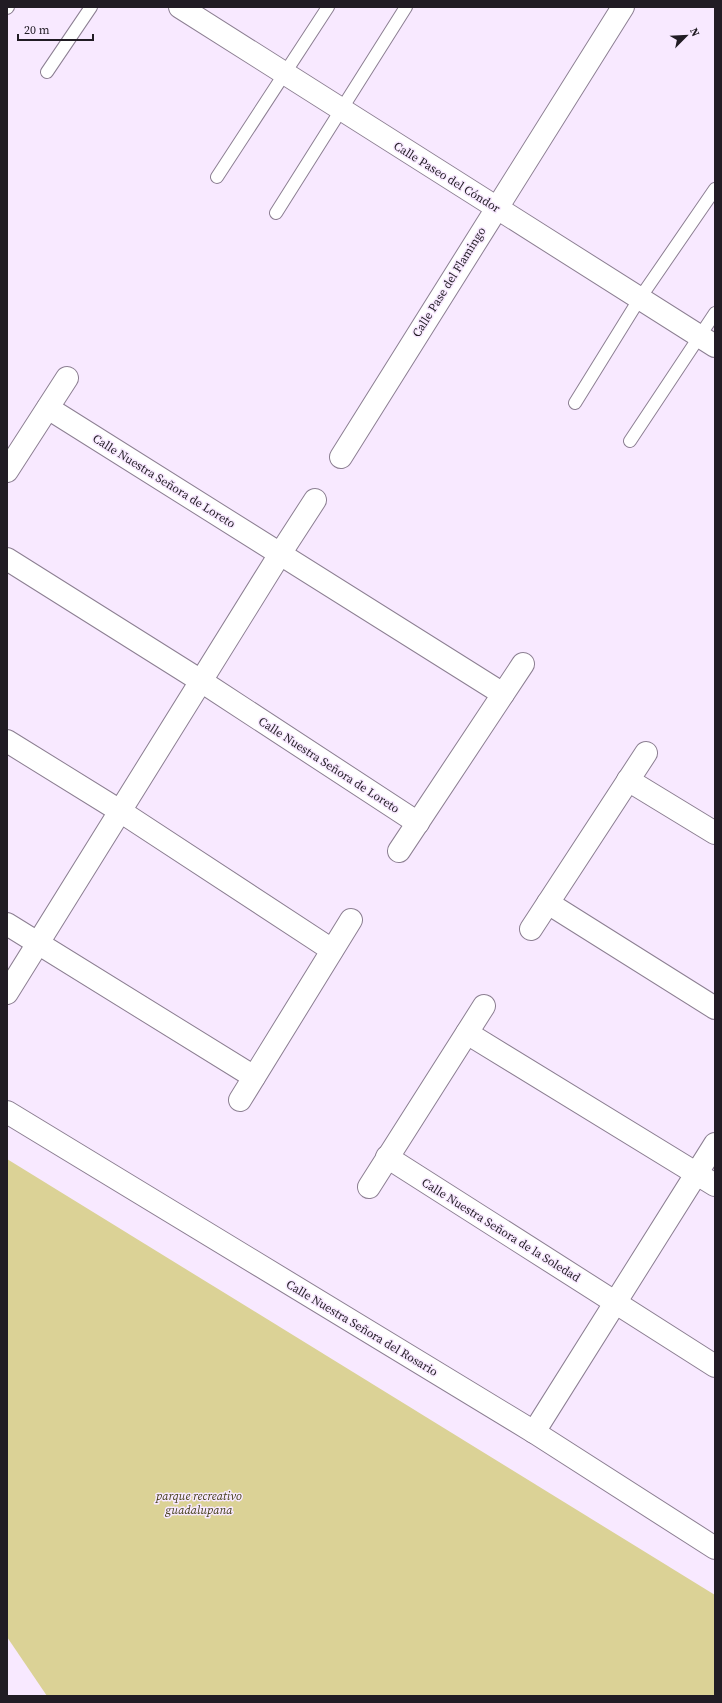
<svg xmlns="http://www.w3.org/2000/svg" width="722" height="1703" viewBox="0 0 722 1703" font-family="'Source Serif 4',serif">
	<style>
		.green { fill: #dbd296 }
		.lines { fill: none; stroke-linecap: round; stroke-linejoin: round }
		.service-casing { stroke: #8c7f92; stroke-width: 14 }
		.minor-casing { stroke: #8c7f92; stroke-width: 24 }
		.service { stroke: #fff; stroke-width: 12 }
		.minor { stroke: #fff; stroke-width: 22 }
		.labels { text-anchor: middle; stroke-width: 3; stroke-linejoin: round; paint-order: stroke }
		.street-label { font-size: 12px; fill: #211c24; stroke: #f8e9ff }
		.park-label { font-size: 12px; font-style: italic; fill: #423c17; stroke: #f8e9ff }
	</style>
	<rect width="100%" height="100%" fill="#f8e9ff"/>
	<polygon class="green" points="7,1159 715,1595 715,1696 47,1696 7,1637"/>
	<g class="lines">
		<g class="service-casing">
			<g id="service">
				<polyline points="7,8 8,7"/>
				<polyline points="47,72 91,7"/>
				<polyline points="217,177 328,7"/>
				<polyline points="276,213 406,7"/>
				<polyline points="575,403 640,298 715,189"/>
				<polyline points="630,441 715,313"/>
			</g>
		</g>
		<g class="minor-casing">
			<g id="minor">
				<polyline points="180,7 715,346"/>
				<polyline points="48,408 503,694"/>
				<polyline points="341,457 623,7"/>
				<polyline points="7,471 67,378"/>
				<polyline points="7,559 201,681 418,823"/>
				<polyline points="7,741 120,811 332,950"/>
				<polyline points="628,780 715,833"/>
				<polyline points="399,851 523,664"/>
				<polyline points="548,903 715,1008"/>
				<polyline points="7,924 254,1077"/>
				<polyline points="531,929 646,753"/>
				<polyline points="7,993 280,554 315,500"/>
				<polyline points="467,1033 715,1185"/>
				<polyline points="240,1100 351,920"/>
				<polyline points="7,1112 534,1432 715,1548"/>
				<polyline points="387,1157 715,1366"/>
				<polyline points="369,1187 484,1006"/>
				<polyline points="534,1432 715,1144"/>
			</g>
		</g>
		<use href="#service" class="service"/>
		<use href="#minor" class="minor"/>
	</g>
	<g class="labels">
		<g class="street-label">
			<text transform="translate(447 177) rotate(32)" y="4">Calle Paseo del Cóndor</text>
			<text transform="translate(449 282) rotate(-58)" y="4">Calle Pase del Flamingo</text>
			<text transform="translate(164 481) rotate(32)" y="4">Calle Nuestra Señora de Loreto</text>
			<text transform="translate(329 765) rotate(33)" y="4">Calle Nuestra Señora de Loreto</text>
			<text transform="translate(501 1230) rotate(32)" y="4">Calle Nuestra Señora de la Soledad</text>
			<text transform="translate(362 1328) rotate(31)" y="4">Calle Nuestra Señora del Rosario</text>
		</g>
		<g class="park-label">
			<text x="199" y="1500">parque recreativo<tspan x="199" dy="14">guadalupana</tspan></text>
		</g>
	</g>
	<rect width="722" height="1703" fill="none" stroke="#211c24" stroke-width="16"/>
	<g transform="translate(686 36) rotate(66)" stroke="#f8e9ff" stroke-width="3" paint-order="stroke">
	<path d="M0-3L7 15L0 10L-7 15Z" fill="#211c24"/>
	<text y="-6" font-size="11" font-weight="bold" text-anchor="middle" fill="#211c24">N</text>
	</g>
	<path d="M18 34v6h75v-6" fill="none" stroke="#211c24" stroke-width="2"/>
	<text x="24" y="34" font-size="12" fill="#211c24" stroke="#f8e9ff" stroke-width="3" paint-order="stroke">20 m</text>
</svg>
